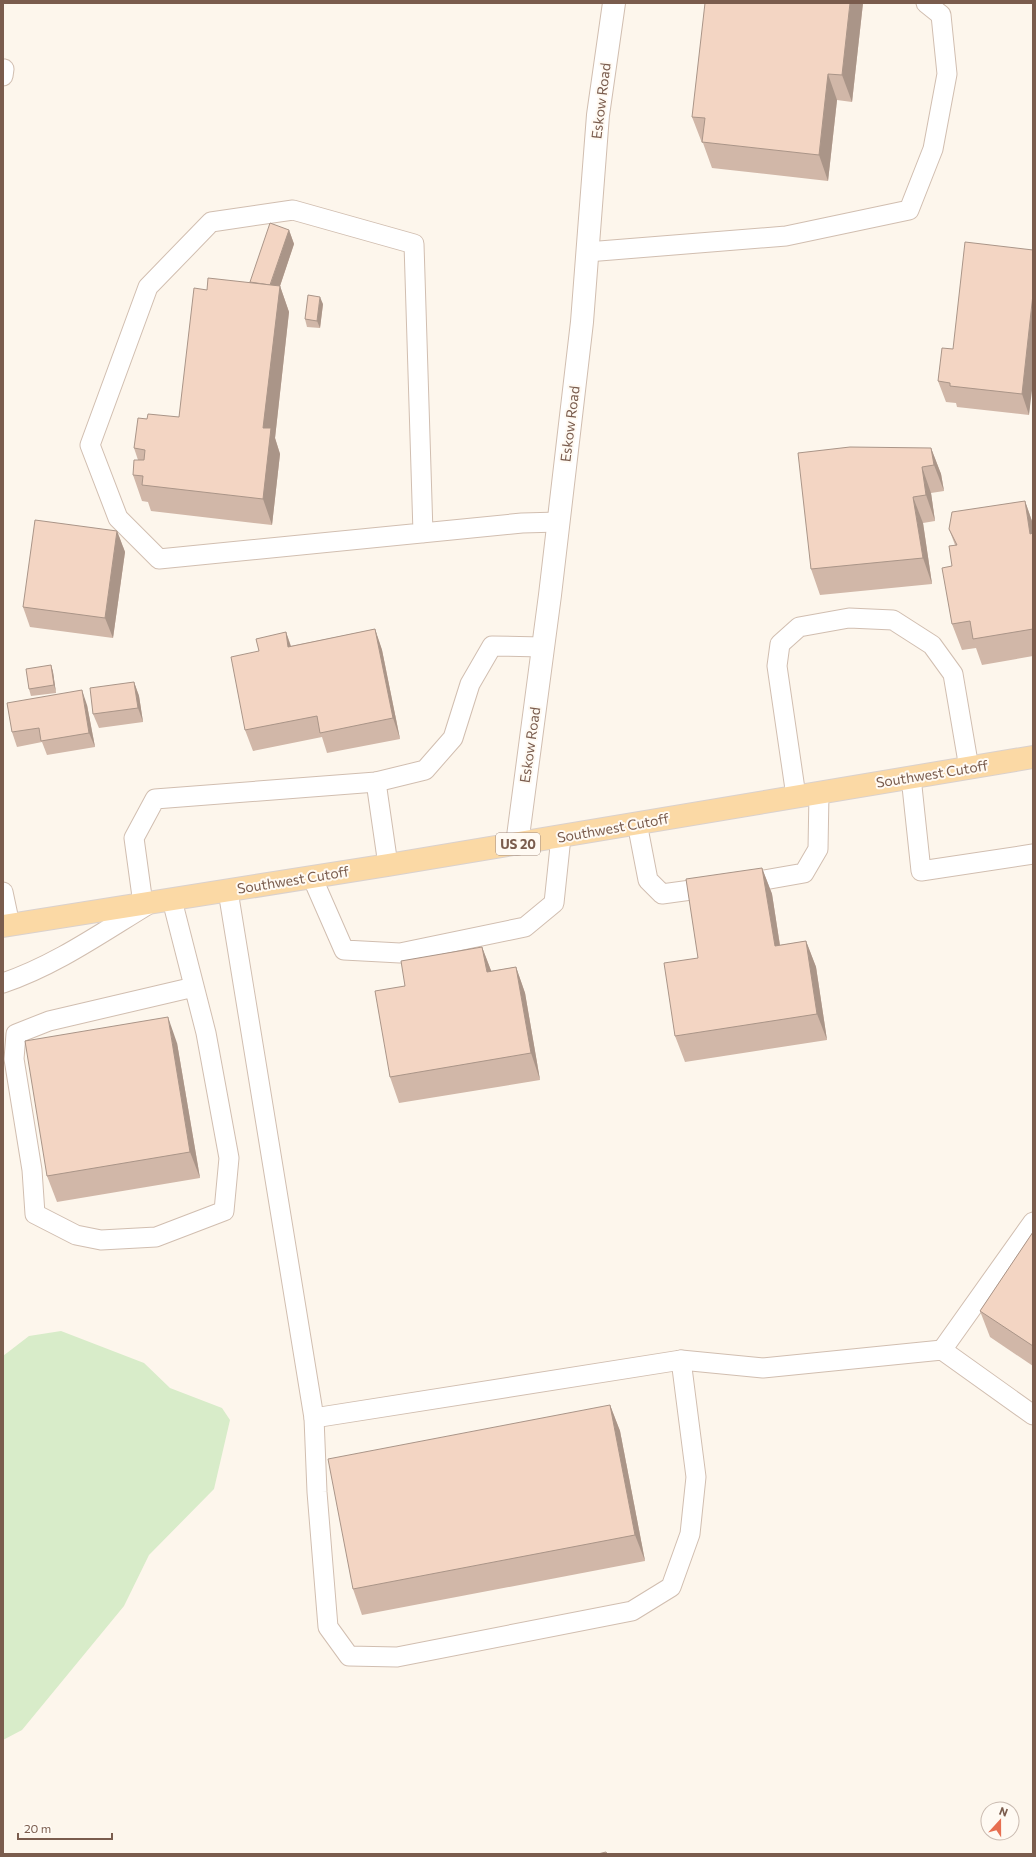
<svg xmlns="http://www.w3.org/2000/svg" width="1036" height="1857" viewBox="0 0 1036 1857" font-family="Commissioner,sans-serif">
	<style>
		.green { fill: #d8ecc9 }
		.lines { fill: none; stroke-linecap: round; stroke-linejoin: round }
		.service-casing { stroke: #d1beb0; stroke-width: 21 }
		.minor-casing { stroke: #d1beb0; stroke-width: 24 }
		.primary-casing { stroke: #dad1cd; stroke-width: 24 }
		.service { stroke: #fff; stroke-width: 19 }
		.minor { stroke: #fff; stroke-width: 22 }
		.primary { stroke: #fbd9a5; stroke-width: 22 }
		.wall { fill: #d1b7a8 }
		.shaded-wall { fill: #aa9588 }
		.building { fill: #f3d5c3; stroke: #aa9588 }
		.labels { text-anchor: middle; stroke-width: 4; stroke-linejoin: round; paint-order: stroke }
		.shield { fill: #fffaf3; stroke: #a28b7f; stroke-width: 1 }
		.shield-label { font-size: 13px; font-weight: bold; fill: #7a5c4d }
		.street-label { font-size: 14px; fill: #7a5c4d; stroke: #fffaf3 }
	</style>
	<rect width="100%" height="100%" fill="#fdf6ec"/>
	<polygon class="green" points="61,1331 144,1363 170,1388 222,1408 230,1420 214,1489 149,1555 124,1606 22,1730 3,1740 3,1356 29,1336"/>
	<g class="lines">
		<g class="service-casing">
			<g id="service">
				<polyline points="3,76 4,69"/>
				<polyline points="587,252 786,236 909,210 933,149 947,74 941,15 926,3"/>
				<polyline points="423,533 414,244 293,210 211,222 148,287 90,445 118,518 159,559 522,523 559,522"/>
				<polyline points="911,777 921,871 1033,854"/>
				<polyline points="376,782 388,865"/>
				<polyline points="796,796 777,666 780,644 799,627 849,618 893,620 932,645 953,674 969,768"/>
				<polyline points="637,823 648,880 662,894 713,887"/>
				<polyline points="312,877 344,950 400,953 525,927 554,903 561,837"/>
				<polyline points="742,884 804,873 818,849 819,793"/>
				<polyline points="228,891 314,1418 681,1360 763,1368 942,1350 1033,1415"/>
				<polyline points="3,892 10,925"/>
				<polyline points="172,900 206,1033 229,1158 224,1211 156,1237 101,1240 76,1235 35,1214 32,1170 14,1059 16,1034 49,1021 194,987"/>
				<polyline points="143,904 134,838 155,799 376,782 425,770 453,738 470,684 492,646 543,647"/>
				<path d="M3,983C56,965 101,933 149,904"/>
				<polyline points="942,1350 1033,1222"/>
				<polyline points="314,1418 317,1492 328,1627 349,1656 397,1657 632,1611 671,1587 690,1534 696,1477 681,1360"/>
			</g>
		</g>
		<g class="minor-casing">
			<polyline id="minor" points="517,844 550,595 582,322 598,115 614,3"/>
		</g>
		<g class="primary-casing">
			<polyline id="primary" points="3,926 388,865 1033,757"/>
		</g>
		<use href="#service" class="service"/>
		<use href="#minor" class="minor"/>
		<use href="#primary" class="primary"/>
	</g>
	<g class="wall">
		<polygon points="863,3 852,102 837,100 828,181 712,168 703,143 702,143 692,117"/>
		<polygon points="289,230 294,244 280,286 289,312 275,438 280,454 272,525 151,511 148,502 142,501 133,475 138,460 134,448 147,419 179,417 207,290 250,282"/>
		<polygon points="1033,250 1029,415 957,407 956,403 946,402 938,381 953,349"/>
		<polygon points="323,304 320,328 307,327 305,319"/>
		<polygon points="931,448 941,474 944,491 931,493 935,521 923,523 932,584 820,595 811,569"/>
		<polygon points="1025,501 1033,524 1033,656 982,665 976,648 962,650 952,624 952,566 955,545 949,529"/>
		<polygon points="117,531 125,552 113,638 30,627 23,607"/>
		<polygon points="375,629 382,650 400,739 327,753 322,737 253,751 245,730 259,651 286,632 291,646"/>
		<polygon points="51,665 53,672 56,693 31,696 29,689"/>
		<polygon points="134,682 139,696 143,722 99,728 93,714"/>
		<polygon points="87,705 95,747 47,755 42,742 17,747 12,732"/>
		<polygon points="762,868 772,894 780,945 806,941 816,967 827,1040 685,1062 675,1036 698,958"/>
		<polygon points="482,947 491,971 516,967 525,993 540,1080 399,1103 390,1077 405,986"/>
		<polygon points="177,1043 200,1178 57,1202 47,1176"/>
		<polygon points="1033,1232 1033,1366 990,1337 980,1311"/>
		<polygon points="610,1405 620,1431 645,1561 362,1615 353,1589"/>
	</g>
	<g class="shaded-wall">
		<polygon points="850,3 863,3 852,102 842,75"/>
		<polygon points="828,74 837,100 828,181 819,155"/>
		<polygon points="289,230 294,244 280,286 289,312 275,438 280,454 272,525 263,499 263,428 267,295"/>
		<polygon points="1033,294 1033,382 1029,415 1022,394"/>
		<polygon points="320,297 323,304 320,328 317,321"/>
		<polygon points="931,448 941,474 944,491 934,465"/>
		<polygon points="922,467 931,493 935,521 926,495"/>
		<polygon points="913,497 923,523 932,584 923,558"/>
		<polygon points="1025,501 1033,524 1033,543 1030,534"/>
		<polygon points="117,531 125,552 113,638 105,618"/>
		<polygon points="375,629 382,650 400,739 393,718"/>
		<polygon points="286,632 293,653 288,647"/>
		<polygon points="51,665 53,672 56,693 54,685"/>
		<polygon points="134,682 139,696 143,722 138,708"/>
		<polygon points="82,690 87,705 95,747 89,733"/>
		<polygon points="762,868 772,894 784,972 775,946"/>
		<polygon points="806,941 816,967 827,1040 817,1014"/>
		<polygon points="482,947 492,973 487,972"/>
		<polygon points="516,967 525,993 540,1080 531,1053"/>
		<polygon points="168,1017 177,1043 200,1178 190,1152"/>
		<polygon points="610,1405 620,1431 645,1561 635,1535"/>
	</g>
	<g class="building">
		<polygon points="705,3 850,3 842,75 828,74 819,155 702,142 705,118 692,117"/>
		<polygon points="270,223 289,230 270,285 250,282"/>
		<polygon points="965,242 1033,250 1033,294 1022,394 950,386 950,383 938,381 942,348 953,349"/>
		<polygon points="208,278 280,286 263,428 271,428 263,499 142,485 143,476 133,475 134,460 144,460 145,450 134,448 138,418 147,419 148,414 179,417 194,288 207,290"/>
		<polygon points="308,295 320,297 317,321 305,319"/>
		<polygon points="850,447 931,448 934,465 922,467 926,495 913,497 923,558 811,569 798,453"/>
		<polygon points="1025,501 1030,534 1033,533 1033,629 973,639 970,621 952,624 942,568 952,566 949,546 957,545 949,529 952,512"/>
		<polygon points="35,520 117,531 105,618 23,607"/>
		<polygon points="375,629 393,718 320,733 317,716 245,730 231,657 259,651 256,639 286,632 288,647"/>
		<polygon points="51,665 54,685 29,689 26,669"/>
		<polygon points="134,682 138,708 93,714 90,688"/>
		<polygon points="82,690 89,733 41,741 39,728 12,732 7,703"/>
		<polygon points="762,868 775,946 806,941 817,1014 675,1036 664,963 698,958 686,879"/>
		<polygon points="482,947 487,972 516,967 531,1053 390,1077 375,991 405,986 401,961"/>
		<polygon points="168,1017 190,1152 47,1176 25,1041"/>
		<polygon points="1033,1232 1033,1346 980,1311"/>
		<polygon points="610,1405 635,1535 353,1589 328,1459"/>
		<polygon points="606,1852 607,1854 598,1854"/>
	</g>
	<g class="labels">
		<rect class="shield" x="496" y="833" width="44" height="22" rx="3"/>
		<g class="shield-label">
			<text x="518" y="849">US 20</text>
		</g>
		<g class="street-label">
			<text transform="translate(601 101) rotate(-83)" y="5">Eskow Road</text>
			<text transform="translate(570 424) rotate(-83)" y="5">Eskow Road</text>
			<text transform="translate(530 745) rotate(-82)" y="5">Eskow Road</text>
			<text transform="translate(932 774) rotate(-9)" y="5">Southwest Cutoff</text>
			<text transform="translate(613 828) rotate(-10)" y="5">Southwest Cutoff</text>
			<text transform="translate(293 880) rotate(-9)" y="5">Southwest Cutoff</text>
		</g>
	</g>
	<rect width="1036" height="1857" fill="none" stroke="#7a5c4d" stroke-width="8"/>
	<g transform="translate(1000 1821) rotate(21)"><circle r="19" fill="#fffaf3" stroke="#cabbb1"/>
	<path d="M0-3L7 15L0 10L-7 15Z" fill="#e76f51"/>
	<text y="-6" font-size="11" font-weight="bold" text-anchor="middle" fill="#7a5c4d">N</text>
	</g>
	<path d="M18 1833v6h94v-6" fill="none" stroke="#7a5c4d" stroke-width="2"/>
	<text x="24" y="1833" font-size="12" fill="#7a5c4d" stroke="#fffaf3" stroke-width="3" paint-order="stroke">20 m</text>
</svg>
